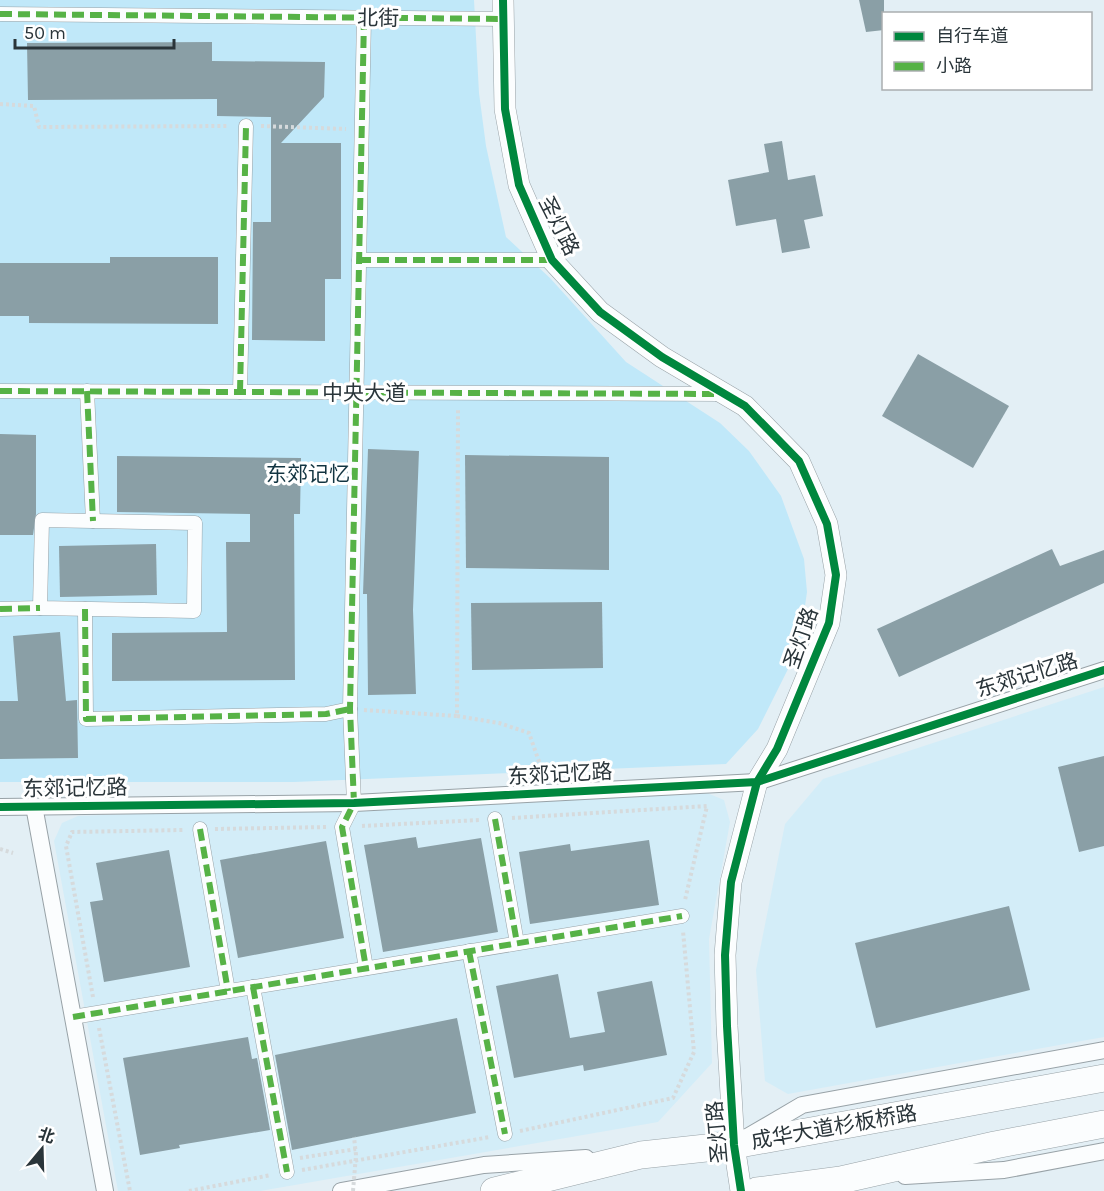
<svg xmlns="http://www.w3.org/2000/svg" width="1104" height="1191" viewBox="0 0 1104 1191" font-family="Karla,'Noto Sans SC',sans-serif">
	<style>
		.built { fill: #d3edf8 }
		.green { fill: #c0e8f9 }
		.building { fill: #8a9fa6 }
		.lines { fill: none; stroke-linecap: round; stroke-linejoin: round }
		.pedestrian-casing { stroke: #98a2a7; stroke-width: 15 }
		.minor-casing { stroke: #98a2a7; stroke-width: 18 }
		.tertiary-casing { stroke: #98a2a7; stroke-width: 22 }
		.primary-casing { stroke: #98a2a7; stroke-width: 28 }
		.path { stroke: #d6dadc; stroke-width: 4; stroke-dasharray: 3 3; stroke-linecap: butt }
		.pedestrian { stroke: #fbfdfe; stroke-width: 14 }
		.minor { stroke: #fbfdfe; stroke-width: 16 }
		.tertiary { stroke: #fbfdfe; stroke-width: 21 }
		.primary { stroke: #fbfdfe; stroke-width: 27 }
		.path-bridge { stroke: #d6dadc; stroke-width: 4; stroke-dasharray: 3 3; stroke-linecap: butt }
		.quiet { stroke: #56b246; stroke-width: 6; stroke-dasharray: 12 6; stroke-linecap: butt }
		.cycleway-casing { stroke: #fff; stroke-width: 11 }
		.cycleway { stroke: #00873e; stroke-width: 8 }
		.labels { text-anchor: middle; stroke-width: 6; stroke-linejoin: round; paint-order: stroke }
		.street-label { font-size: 21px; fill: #2a353a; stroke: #fff }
		.park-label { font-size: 21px; fill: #123441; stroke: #fff }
	</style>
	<rect width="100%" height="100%" fill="#e3eff5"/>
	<g class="built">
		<polygon points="1104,687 1104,1037 788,1094 765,1081 756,970 785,824 823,779"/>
		<polygon points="707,793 724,800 730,822 709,939 712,1063 658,1122 260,1191 118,1191 54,841 62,823 78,816"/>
	</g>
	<polygon class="green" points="0,0 474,0 479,93 486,146 506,237 550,278 626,362 720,423 749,451 781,496 804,559 807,592 799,647 758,729 726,764 294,782 0,782"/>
	<g class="building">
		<polygon points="859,0 884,0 884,30 866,32"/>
		<polygon points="212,42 212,61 325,62 324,97 281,143 341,143 341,279 325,279 325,341 252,340 253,222 271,222 271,117 217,116 217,99 28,100 27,43"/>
		<polygon points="782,141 788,180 815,175 823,216 804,220 810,248 782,253 776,219 736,226 728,180 769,172 764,144"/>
		<polygon points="110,257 218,257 218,324 29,323 29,316 0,316 0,263 110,263"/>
		<polygon points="918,354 1009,406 973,468 882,416"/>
		<polygon points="0,434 36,435 36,514 33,535 0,535"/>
		<polygon points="368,449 419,451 413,610 416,694 368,695 367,594 363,594"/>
		<polygon points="465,455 609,457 609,570 466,568"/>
		<polygon points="117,456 301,458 300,514 294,514 295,680 112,681 112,633 227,632 226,542 250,542 250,514 117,512"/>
		<polygon points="156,544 157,595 60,597 59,546"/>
		<polygon points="1052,549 1060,566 1104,550 1104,583 899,677 877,629"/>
		<polygon points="602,602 603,668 472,670 471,603"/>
		<polygon points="60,632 66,701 77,700 78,758 0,759 0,701 18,701 13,636"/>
		<polygon points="1104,756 1104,846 1079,852 1058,767"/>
		<polygon points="416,837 418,848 481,838 498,932 383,952 364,845"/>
		<polygon points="649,840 659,905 530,924 519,852 570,844 571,851"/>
		<polygon points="326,841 344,938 238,958 220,860"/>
		<polygon points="169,850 190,967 104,982 90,902 103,900 96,863"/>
		<polygon points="1009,906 1030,990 876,1028 855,943"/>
		<polygon points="558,974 570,1038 605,1032 597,992 652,981 667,1055 584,1071 583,1065 514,1078 496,986"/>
		<polygon points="457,1018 476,1113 292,1150 275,1055"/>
		<polygon points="248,1037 252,1059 257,1058 270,1130 179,1145 180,1148 140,1155 123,1058"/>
	</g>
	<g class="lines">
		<g class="pedestrian-casing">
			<g id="pedestrian">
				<polyline points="0,14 504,19"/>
				<polyline points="364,18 350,709 354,803 342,827 366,968"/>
				<polyline points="359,260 552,260"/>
				<polyline points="0,391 721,394"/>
				<polyline points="87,391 93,521"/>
				<polyline points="240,392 246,126"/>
				<polygon points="42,520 195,523 194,611 40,608"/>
				<polyline points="0,609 40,608"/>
				<polyline points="85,609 86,719 326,714 350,709"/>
				<polyline points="495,819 517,943"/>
				<polyline points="200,829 228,991"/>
				<polyline points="469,951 505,1134"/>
				<polyline points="253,987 287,1172"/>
				<polyline points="73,1017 682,916"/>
			</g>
		</g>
		<g class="minor-casing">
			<g id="minor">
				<polyline points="34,806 105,1191"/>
				<polyline points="0,807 354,803 757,782 1104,670"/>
				<polyline points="749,1136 802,1105 1104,1050"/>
				<polyline points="905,1176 1004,1170 1104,1151"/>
				<polyline points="341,1191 484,1165 586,1158"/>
			</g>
		</g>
		<g class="tertiary-casing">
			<polyline id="tertiary" points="503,0 505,109 519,185 552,260 600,312 662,357 745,406 799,461 827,524 836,575 829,623 777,749 757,782 731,882 725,955 727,1026 734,1145 741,1191"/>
		</g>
		<g class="primary-casing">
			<g id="primary">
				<polyline points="494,1191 641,1155 734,1145 1104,1078"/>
				<polyline points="757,1191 841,1180 995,1145 1104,1124"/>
			</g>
		</g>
		<g class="path">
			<polyline points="0,104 34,106 39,127 229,126"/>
			<polyline points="261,126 346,129"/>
			<polyline points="364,710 457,716 458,409"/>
			<polyline points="457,716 499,723 529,733 544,776"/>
			<polyline points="512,818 707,806 685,900"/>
			<polyline points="362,826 480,820"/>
			<polyline points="215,829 327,827"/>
			<polyline points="0,849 13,853"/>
			<polyline points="93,997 66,846 72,832 183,830"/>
			<polyline points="99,1028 130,1191"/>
			<polyline points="520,1131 673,1098 694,1052 683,931"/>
			<polyline points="300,1158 356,1149"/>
			<polyline points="302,1170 490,1137"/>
			<polyline points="189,1191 271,1175"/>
		</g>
		<use href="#pedestrian" class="pedestrian"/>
		<use href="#minor" class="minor"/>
		<use href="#tertiary" class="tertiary"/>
		<use href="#primary" class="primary"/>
		<polyline class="path-bridge" points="353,1191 356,1155 354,1137"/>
		<g class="quiet">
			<polyline points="0,14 504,19"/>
			<polyline points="364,18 350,709 354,803 342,827 366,968"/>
			<polyline points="359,260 552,260"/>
			<polyline points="0,391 720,394"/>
			<polyline points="87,391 93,521"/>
			<polyline points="240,392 246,126"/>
			<polyline points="0,609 40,608"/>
			<polyline points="85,609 86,719 326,714 350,709"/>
			<polyline points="495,819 517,943"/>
			<polyline points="200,829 228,991"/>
			<polyline points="469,951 505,1134"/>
			<polyline points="253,987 287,1172"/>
			<polyline points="73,1017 682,916"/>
		</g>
		<g class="cycleway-casing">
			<g id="cycleway">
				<polyline points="503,0 505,109 519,185 552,260 600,312 662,357 745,406 799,461 827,524 836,575 829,623 777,749 757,782 731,882 725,955 727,1026 734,1145 741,1191"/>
				<polyline points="0,807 354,803 757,782 1104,670"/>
			</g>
		</g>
		<use href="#cycleway" class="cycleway"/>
	</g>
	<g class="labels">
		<g class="street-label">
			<text transform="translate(378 18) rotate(1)" y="7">北街</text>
			<text transform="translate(559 226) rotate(63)" y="7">圣灯路</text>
			<text x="364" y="400">中央大道</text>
			<text transform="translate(801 638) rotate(-71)" y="7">圣灯路</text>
			<text transform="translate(1027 675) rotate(-17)" y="7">东郊记忆路</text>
			<text transform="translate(560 774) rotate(-3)" y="7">东郊记忆路</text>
			<text transform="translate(75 788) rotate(-1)" y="7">东郊记忆路</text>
			<text transform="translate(834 1127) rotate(-10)" y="7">成华大道杉板桥路</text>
			<text transform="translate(717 1132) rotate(-95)" y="7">圣灯路</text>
		</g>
		<g class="park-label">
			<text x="308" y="481">东郊记忆</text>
		</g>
	</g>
	<rect x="882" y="12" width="210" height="78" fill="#ffffff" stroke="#aaaeb0" stroke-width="1.5"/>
	<rect x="894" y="32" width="30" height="9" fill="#00873e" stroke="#aaaeb0" stroke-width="1.5"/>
	<text x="936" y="42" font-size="18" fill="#2a353a">自行车道</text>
	<rect x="894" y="62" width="30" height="9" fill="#56b246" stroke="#aaaeb0" stroke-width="1.5"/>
	<text x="936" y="72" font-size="18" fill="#2a353a">小路</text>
	<g transform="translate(42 1149) rotate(19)" stroke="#ffffff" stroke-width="4.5" paint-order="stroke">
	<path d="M0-4.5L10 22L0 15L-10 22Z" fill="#2a353a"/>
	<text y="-9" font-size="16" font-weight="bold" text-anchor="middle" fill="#2a353a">北</text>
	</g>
	<path d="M15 39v9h159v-9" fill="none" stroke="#2a353a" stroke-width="3"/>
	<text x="24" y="39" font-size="18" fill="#2a353a" stroke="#ffffff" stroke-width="4.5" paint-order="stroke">50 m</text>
</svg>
